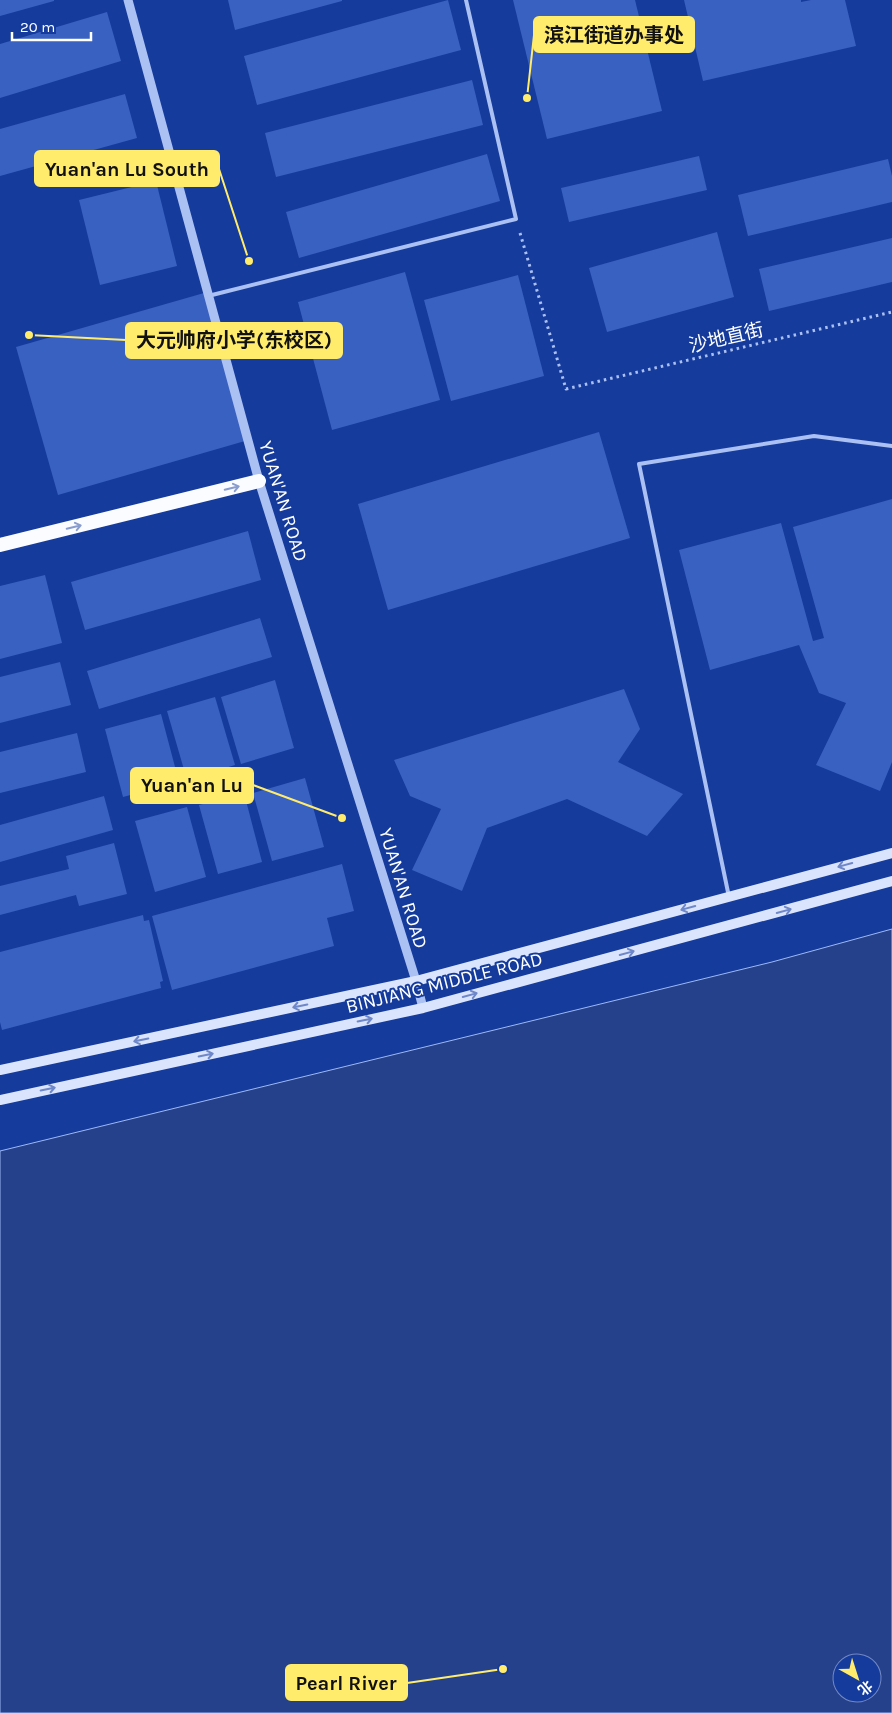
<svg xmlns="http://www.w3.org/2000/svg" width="892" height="1713" viewBox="0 0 892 1713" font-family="Karla,'Noto Sans SC',sans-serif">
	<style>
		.water { fill: #25418b; stroke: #9eb9f6; fill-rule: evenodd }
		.building { fill: #3961c2 }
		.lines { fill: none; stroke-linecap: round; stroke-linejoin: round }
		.path { stroke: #abc0f3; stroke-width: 3; stroke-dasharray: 2.5 4; stroke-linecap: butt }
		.service { stroke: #abc0f3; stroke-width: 4 }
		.tertiary { stroke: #abc0f3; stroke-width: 9 }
		.secondary { stroke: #dbe4fd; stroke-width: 10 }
		.trunk { stroke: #fbfcff; stroke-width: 14 }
		.oneway { stroke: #889cce }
		.oneway2 { stroke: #6e87c8 }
		.labels { text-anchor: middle; stroke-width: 4; stroke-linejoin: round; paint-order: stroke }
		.street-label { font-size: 19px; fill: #fff; stroke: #153b9c }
		.leader { fill: none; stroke: #ffec6d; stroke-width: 2 }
		.callout-dot { fill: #ffec6d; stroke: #153b9c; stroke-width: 2 }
		.callout { fill: #ffec6d; stroke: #ffec6d; stroke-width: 2 }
		.callout-label { font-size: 20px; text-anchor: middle; font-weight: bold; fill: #111 }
	</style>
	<rect width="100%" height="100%" fill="#153b9c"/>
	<path class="water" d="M892,929V1713H0V1151L772,962ZM842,1663H872V1693H842Z"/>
	<g class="building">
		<polygon points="0,0 54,0 54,1 0,16"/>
		<polygon points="228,0 342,0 342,1 235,30"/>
		<polygon points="448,0 461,50 257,105 244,56"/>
		<polygon points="513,0 635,0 662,111 547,139"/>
		<polygon points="684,0 801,0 801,2 811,0 845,0 856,46 703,81"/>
		<polygon points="107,12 121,61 0,98 0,44"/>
		<polygon points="472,80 483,125 276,177 265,133"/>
		<polygon points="125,94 137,138 0,176 0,129"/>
		<polygon points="487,154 500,201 299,258 286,212"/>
		<polygon points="699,156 707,190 569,222 561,188"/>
		<polygon points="888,159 892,176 892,202 748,236 738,195"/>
		<polygon points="156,181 177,266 100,285 79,200"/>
		<polygon points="717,232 734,297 607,332 589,268"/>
		<polygon points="892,238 892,282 769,311 759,269"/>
		<polygon points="405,272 440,400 332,430 298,302"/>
		<polygon points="518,275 544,376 451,401 424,300"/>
		<polygon points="204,293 245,441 58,495 16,347"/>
		<polygon points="599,432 630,538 388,610 358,504"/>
		<polygon points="892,499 892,762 880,791 816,765 846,703 819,693 799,645 710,670 679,550 781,523 813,641 824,638 793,527"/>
		<polygon points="248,531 261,580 85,630 71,582"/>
		<polygon points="45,575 62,643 0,659 0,586"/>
		<polygon points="260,618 272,657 99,709 87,671"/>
		<polygon points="60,662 71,705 0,723 0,677"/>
		<polygon points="275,680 294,748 241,764 221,697"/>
		<polygon points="624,689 640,729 618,762 683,794 647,836 567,799 487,828 462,891 412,870 441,809 410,796 394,760"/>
		<polygon points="215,697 235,765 187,780 167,711"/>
		<polygon points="161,714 179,782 123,797 105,729"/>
		<polygon points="77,733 86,772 0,793 0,752"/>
		<polygon points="305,778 324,847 272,861 253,793"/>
		<polygon points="244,793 262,862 218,874 199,805"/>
		<polygon points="104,796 113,830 0,862 0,825"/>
		<polygon points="187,807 206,877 155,892 135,821"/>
		<polygon points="114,843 127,894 79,906 76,895 0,915 0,886 69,869 66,856"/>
		<polygon points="342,864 354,911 327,918 334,946 172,990 152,916"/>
		<polygon points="143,915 144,921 149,920 163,981 160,982 161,988 2,1030 0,1022 0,952"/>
	</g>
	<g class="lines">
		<polyline class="path" points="520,233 566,389 892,312"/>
		<g class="service">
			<polyline points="208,296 516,219 466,0"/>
			<polyline points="729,897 639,464 814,436 892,446"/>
		</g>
		<polyline class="tertiary" points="128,0 259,481 416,981 423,1008"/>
		<g class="secondary">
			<polyline points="0,1070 416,981 892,853"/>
			<polyline points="0,1100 423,1008 892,881"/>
		</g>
		<polyline class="trunk" points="0,545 259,481"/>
	</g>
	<defs><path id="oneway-shaft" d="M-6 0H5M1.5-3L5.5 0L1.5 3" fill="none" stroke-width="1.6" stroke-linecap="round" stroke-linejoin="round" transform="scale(1.25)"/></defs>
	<g class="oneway">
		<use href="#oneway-shaft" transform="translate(232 488) rotate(-14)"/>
		<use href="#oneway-shaft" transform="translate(74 527) rotate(-14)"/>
	</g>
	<g class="oneway2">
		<use href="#oneway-shaft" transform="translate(845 865) rotate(165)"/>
		<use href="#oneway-shaft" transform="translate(688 908) rotate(165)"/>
		<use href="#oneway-shaft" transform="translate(784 911) rotate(-15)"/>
		<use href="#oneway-shaft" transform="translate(627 953) rotate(-15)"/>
		<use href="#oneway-shaft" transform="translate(470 995) rotate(-15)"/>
		<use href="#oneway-shaft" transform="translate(300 1006) rotate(168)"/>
		<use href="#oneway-shaft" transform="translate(365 1020) rotate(-12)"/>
		<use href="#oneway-shaft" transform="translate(141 1040) rotate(168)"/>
		<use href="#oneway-shaft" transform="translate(206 1055) rotate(-12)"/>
		<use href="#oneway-shaft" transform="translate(48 1089) rotate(-12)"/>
	</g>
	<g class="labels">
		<g class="street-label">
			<text transform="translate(726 337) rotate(-13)" y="7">沙地直街</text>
			<text transform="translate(284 501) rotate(73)" y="7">YUAN'AN ROAD</text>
			<text transform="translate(404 888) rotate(73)" y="7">YUAN'AN ROAD</text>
			<text transform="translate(444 982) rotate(-14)" y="7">BINJIANG MIDDLE ROAD</text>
		</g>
	</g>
	<path class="leader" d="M527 98L534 35M249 261L219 169M29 335L126 340M342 818L253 785M503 1669L407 1683"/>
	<g class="callout-dot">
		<circle cx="527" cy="98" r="5"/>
		<circle cx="249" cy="261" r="5"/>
		<circle cx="29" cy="335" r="5"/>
		<circle cx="342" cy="818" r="5"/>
		<circle cx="503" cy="1669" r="5"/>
	</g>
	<g class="callout">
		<rect x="534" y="17" width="160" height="35" rx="5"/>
		<rect x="35" y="151" width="184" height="35" rx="5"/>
		<rect x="126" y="323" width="216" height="35" rx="5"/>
		<rect x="131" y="768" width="122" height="35" rx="5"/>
		<rect x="286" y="1665" width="121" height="35" rx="5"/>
	</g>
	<g class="callout-label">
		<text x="614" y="42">滨江街道办事处</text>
		<text x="127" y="176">Yuan'an Lu South</text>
		<text x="234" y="347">大元帅府小学(东校区)</text>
		<text x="192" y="792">Yuan'an Lu</text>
		<text x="346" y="1690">Pearl River</text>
	</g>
	<g transform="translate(857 1678) rotate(141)"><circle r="24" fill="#153b9c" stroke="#7389c4"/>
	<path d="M0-4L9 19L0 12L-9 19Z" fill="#ffec6d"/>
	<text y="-8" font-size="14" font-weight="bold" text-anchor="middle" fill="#ffffff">北</text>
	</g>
	<path d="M12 32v8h79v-8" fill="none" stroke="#ffffff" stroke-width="2.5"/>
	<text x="20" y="32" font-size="15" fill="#ffffff" stroke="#153b9c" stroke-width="4" paint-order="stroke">20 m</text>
</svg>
